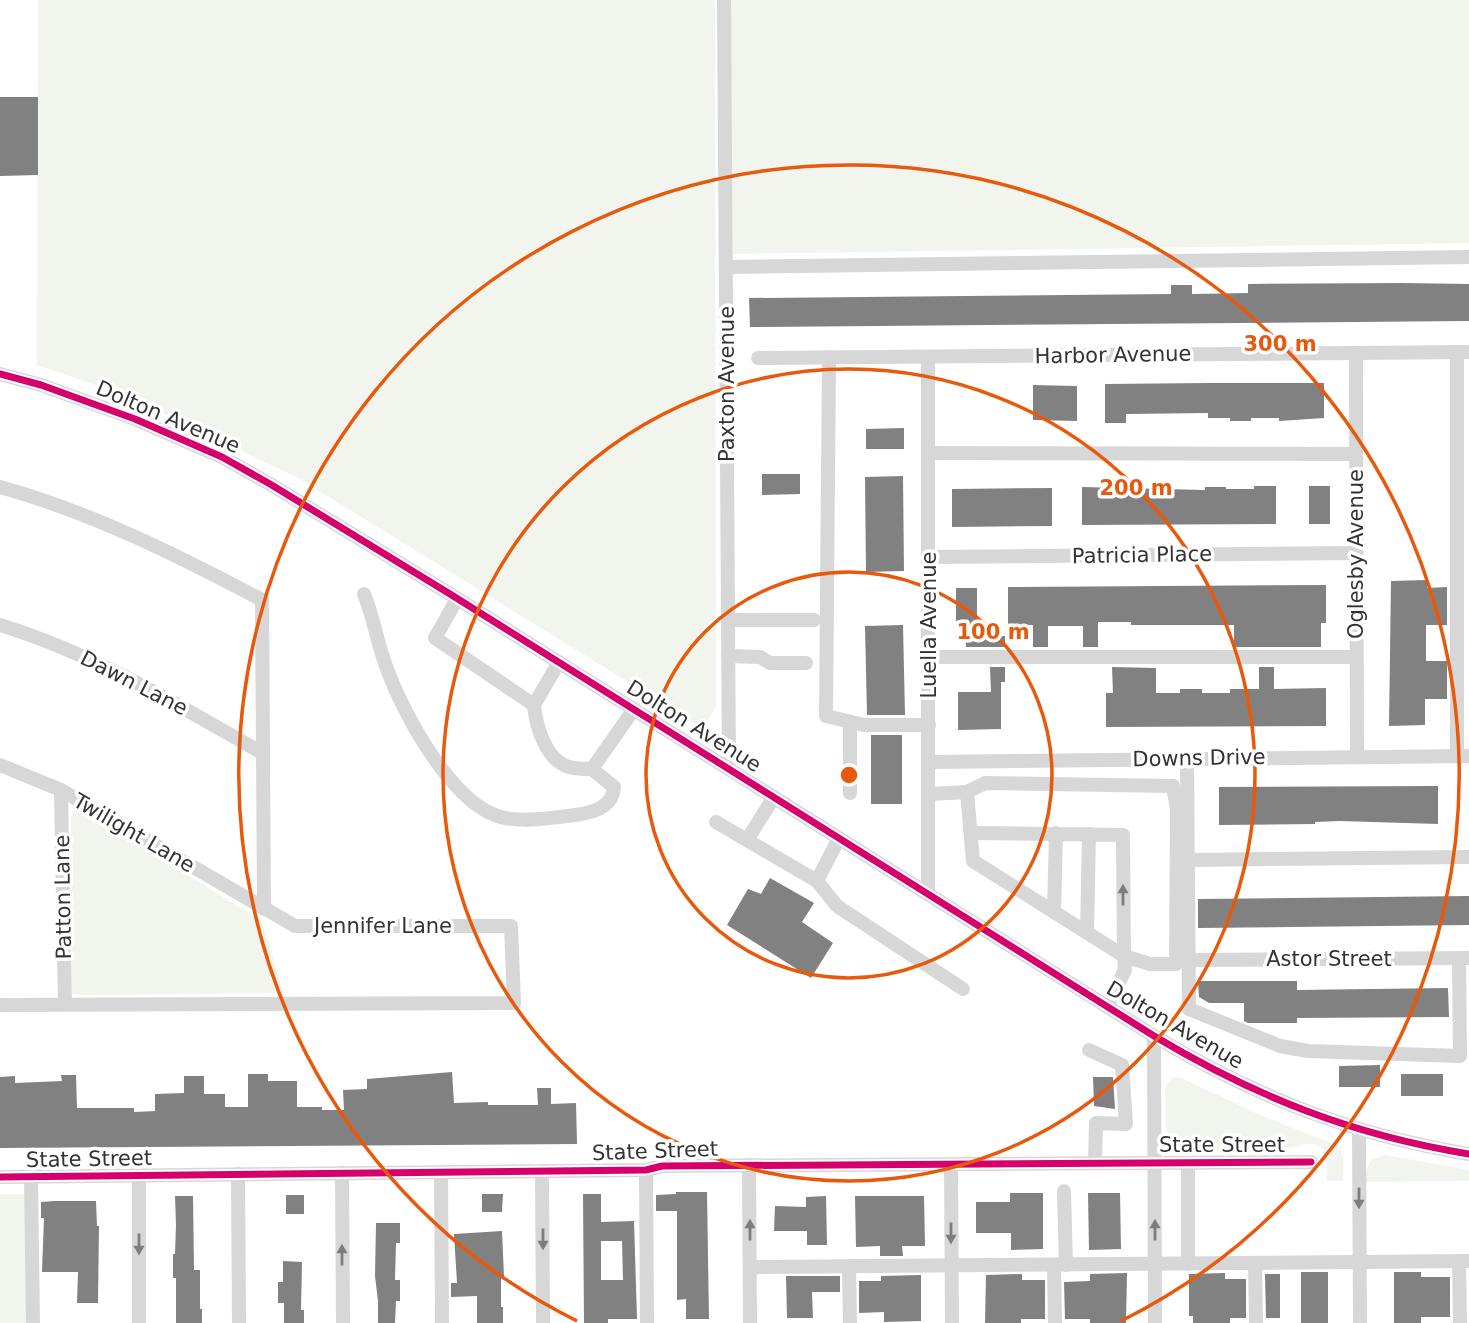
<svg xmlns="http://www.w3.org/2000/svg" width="1469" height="1323" viewBox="0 0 1469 1323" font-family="'DejaVu Sans',sans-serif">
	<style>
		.green { fill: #f1f5ed }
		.building { fill: #818181; fill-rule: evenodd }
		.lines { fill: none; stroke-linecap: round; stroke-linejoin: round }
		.minor { stroke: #d7d7d7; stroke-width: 14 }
		.cycleway-casing { stroke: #fff; stroke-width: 11 }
		.cycleway { stroke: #d6006c; stroke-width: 7 }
		.oneway { fill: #7d7d7d }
		.ring { fill: none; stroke: #e8590c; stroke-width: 3.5 }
		.labels { text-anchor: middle; stroke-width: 7; stroke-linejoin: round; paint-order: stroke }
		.street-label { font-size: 21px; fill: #333; stroke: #fff }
		.centre { fill: #e8590c; stroke: #fff; stroke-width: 3.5 }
		.ring-label { font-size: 21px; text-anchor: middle; font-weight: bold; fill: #e8590c; stroke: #fff; stroke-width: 7; stroke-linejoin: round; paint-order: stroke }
	</style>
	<rect width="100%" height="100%" fill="#fff"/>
	<g class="green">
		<polygon points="38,0 715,0 716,707 703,728 298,478 123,394 37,365"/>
		<polygon points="730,0 1469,0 1469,243 733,254"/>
		<polygon points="76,810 83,811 262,921 284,993 78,995 72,993 71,814"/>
		<path d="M1179,1077L1260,1115L1336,1145C1346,1155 1343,1169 1343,1181H1327C1327,1168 1331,1143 1310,1144C1301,1144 1290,1149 1281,1150L1181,1151L1167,1143L1165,1087L1171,1079Z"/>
		<polygon points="1385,1155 1469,1170 1469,1181 1366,1182 1366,1171 1372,1159"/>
		<rect x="0" y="1194" width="31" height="129"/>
	</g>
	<g class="building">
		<polygon points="0,97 38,97 38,175 0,176"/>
		<polygon points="1402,283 1469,284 1469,321 750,327 749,298 1171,294 1171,285 1192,285 1192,294 1248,293 1248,284"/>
		<polygon points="1208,383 1324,383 1324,418 1279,421 1279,418 1251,418 1251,421 1230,421 1230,418 1208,418 1208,413 1126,414 1126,423 1105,423 1105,384"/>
		<polygon points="1033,385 1077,386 1077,421 1033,420"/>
		<polygon points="904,428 904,449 866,449 866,429"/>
		<polygon points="762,474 800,474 800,494 762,495"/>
		<polygon points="903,476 904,571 866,572 865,477"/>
		<polygon points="1254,486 1276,486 1276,524 1082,525 1082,487 1205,490 1205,487 1226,487 1226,489 1254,489"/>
		<rect x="1309" y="486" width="21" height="38"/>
		<polygon points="1052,488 1052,526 952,527 952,489"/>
		<polygon points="1427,580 1427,588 1447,587 1447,625 1426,625 1426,661 1447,661 1447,699 1425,699 1425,725 1389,726 1391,581"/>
		<polygon points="1326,585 1326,623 1321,623 1321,647 1234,647 1234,625 1131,625 1131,622 1098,622 1098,647 1083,647 1083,626 1048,626 1048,647 1033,647 1033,625 1008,625 1008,587"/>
		<polygon points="956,588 977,588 977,636 1005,636 1005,647 966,647 965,627 956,627"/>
		<polygon points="903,625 905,715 867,715 865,626"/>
		<polygon points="990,667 1005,667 1005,682 1001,682 1001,729 958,730 958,692 991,692"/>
		<polygon points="1112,667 1156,668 1156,693 1180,693 1180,689 1202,689 1202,693 1230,693 1230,689 1259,689 1259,667 1274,667 1274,689 1326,688 1326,726 1106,727 1106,693 1113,693"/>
		<rect x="871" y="735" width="31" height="69"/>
		<polygon points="1438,786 1438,824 1340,821 1315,822 1315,824 1219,825 1219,787"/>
		<polygon points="770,878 814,903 802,922 833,943 811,978 727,925 748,889 761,894"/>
		<polygon points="1469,896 1469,925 1198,928 1198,899"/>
		<polygon points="1198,981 1297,981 1297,990 1448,988 1449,1017 1297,1018 1297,1023 1248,1023 1244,1021 1244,1003 1209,1003 1199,997"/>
		<polygon points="1380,1065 1380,1087 1339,1087 1339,1066"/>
		<polygon points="452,1072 454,1103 488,1102 488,1105 538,1105 537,1088 551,1088 551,1104 576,1103 577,1144 0,1148 0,1077 15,1076 15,1083 62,1081 61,1075 76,1075 77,1108 134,1108 134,1112 155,1111 155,1094 184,1093 184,1076 204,1076 204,1094 225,1094 225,1107 248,1107 248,1074 268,1074 268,1081 297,1081 297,1107 322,1107 322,1110 344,1110 343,1090 367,1089 367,1079"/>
		<rect x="1401" y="1074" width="42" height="22"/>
		<polygon points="1093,1077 1113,1077 1115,1109 1094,1106"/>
		<polygon points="676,1192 707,1192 709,1319 686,1319 686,1299 677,1300 677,1211 656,1211 656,1195 676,1194"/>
		<polygon points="1010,1193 1043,1193 1043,1249 1011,1250 1011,1233 976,1233 976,1202 1010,1202"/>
		<polygon points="1088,1193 1120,1193 1121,1249 1089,1250"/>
		<polygon points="482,1194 503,1194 502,1212 482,1212"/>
		<path d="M583,1194H601V1222L634,1221L637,1319H608V1323H584ZM601,1241H622L623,1280H601Z"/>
		<rect x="286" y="1195" width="18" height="19"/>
		<polygon points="175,1196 193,1196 194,1270 200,1270 200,1309 202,1309 202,1323 176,1323 176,1278 173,1278 173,1254 175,1254 176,1225"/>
		<polygon points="826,1196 827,1245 807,1245 807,1231 774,1231 775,1206 806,1207 806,1197"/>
		<polygon points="855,1196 924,1196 925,1246 902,1246 903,1256 880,1256 880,1246 856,1247"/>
		<polygon points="54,1201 96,1201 97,1226 99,1226 98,1303 77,1303 78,1272 42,1272 44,1218 41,1218 41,1202"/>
		<polygon points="376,1223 400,1223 400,1243 396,1243 395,1280 400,1280 400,1301 396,1301 395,1323 378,1323 378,1301 375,1276"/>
		<polygon points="502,1231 504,1277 501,1277 501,1307 503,1307 503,1323 477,1323 477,1296 451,1297 451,1283 457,1283 454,1234"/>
		<polygon points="283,1261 302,1262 301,1310 304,1310 304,1323 284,1323 284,1303 278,1303 278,1282 283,1282"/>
		<rect x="1301" y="1272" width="27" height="51"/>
		<polygon points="1394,1272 1421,1272 1421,1277 1450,1277 1450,1317 1421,1317 1421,1323 1394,1323"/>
		<polygon points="1127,1273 1126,1323 1090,1323 1090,1319 1065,1319 1064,1282 1090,1281 1090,1274"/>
		<polygon points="1225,1273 1225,1279 1246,1279 1246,1318 1230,1318 1230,1323 1193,1323 1193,1316 1189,1316 1189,1274"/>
		<polygon points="1022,1274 1022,1280 1045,1280 1045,1319 1021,1319 1021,1323 985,1323 986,1275"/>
		<polygon points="1265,1274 1280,1274 1280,1318 1266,1318"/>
		<polygon points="921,1275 921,1321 884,1322 884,1312 859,1313 859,1281 881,1281 881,1276"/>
		<polygon points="786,1276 840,1276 840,1292 812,1292 813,1318 787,1318"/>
	</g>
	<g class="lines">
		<g class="minor">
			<polyline points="724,0 729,768"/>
			<polyline points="726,267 1469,257"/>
			<polyline points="1356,353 1357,756"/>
			<polyline points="829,357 826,716 864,725 929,725"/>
			<polyline points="758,358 1469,352"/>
			<path d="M0,374L41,385L135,419L222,457L270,484L450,594L1154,1036C1256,1097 1352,1135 1469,1154"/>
			<polyline points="929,453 1356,454"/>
			<path d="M0,487C91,512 179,556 262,600L264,909"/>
			<polyline points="929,557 1356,553"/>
			<path d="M364,594C374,618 377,643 386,666C402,712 454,809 505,818C528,822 552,818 575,815C593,813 613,807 614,787L592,769L634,709"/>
			<polyline points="457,599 435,638 534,705 559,662"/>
			<polyline points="728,620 814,620"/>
			<path d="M0,625C94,654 177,704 262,753"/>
			<polyline points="728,656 760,657 770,663 806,663"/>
			<polyline points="929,657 1356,657"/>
			<path d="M534,705C536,727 546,760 569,767C576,769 585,769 592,769"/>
			<polyline points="850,722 850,793"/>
			<polyline points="1457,756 1457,352"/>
			<polyline points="1187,758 1189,1009 1280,1046 1308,1051 1460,1056 1459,958"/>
			<polyline points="929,762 1469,756"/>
			<polyline points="0,765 61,790 295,926 511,926 514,1003 0,1005"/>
			<polyline points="61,790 65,1004"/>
			<polyline points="967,792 985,783 1173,786 1177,809 1176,964 1150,964 1124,956 1123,835 971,833"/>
			<polyline points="929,794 967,792 973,861 1124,956 1125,970 1107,1006"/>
			<polyline points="716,822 817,881 839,838"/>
			<polyline points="747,840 774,797"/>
			<polyline points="1188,860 1469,857"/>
			<polyline points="817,881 837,906 963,989"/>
			<polyline points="928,894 928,357"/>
			<polyline points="1054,912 1056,833"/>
			<polyline points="1087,933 1089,834"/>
			<polyline points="1188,960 1469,958"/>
			<polyline points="1154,1036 1155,1323"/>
			<polyline points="1089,1050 1122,1065 1126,1124 1096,1123 1095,1163"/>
			<polyline points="1359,1130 1360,1323"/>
			<polyline points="951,1164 952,1323"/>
			<polyline points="749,1165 750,1323"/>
			<polyline points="646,1170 647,1323"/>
			<polyline points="542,1171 543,1323"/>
			<polyline points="441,1172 442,1323"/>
			<polyline points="342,1173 343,1323"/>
			<polyline points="238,1174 239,1323"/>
			<polyline points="139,1176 139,1323"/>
			<polyline points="0,1177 646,1170 662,1166 1311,1162"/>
			<polyline points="31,1177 33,1323"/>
			<polyline points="1064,1191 1066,1265"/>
			<polyline points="1459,1261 1460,1323"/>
			<polyline points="1255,1263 1256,1323"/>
			<polyline points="1188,1264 1188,1163"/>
			<polyline points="1054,1265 1055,1323"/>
			<polyline points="849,1266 850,1323"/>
			<polyline points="750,1267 1469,1261"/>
		</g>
		<g class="cycleway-casing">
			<g id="cycleway">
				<path d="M0,374L41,385L135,419L222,457L270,484L450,594L1154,1036C1256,1097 1352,1135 1469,1154"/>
				<polyline points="0,1177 646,1170 662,1166 1311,1162"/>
			</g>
		</g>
		<use href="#cycleway" class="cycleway"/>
	</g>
	<defs><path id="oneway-solid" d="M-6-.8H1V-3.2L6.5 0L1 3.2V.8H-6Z" transform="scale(1.75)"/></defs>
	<g class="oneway">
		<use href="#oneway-solid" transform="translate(1123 895) rotate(-90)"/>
		<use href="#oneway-solid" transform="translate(1359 1198) rotate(90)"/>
		<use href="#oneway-solid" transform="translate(750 1230) rotate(-90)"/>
		<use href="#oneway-solid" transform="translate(1155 1230) rotate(-90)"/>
		<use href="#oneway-solid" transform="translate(951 1233) rotate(90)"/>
		<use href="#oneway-solid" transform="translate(543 1239) rotate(90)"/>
		<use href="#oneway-solid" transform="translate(139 1244) rotate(90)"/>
		<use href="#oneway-solid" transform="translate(342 1255) rotate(-90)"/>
	</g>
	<g class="ring">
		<circle cx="849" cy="775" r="203"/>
		<circle cx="849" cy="775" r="406"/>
		<path d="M577 1321A610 610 0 1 1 1121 1321"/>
	</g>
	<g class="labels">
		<g class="street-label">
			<text transform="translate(1113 355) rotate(-1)" y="7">Harbor Avenue</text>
			<text transform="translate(727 384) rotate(-90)" y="7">Paxton Avenue</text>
			<text transform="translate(168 417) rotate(23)" y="7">Dolton Avenue</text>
			<text transform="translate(1356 554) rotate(-90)" y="7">Oglesby Avenue</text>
			<text transform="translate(1142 555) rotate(-1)" y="7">Patricia Place</text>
			<text transform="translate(929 625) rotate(-90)" y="7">Luella Avenue</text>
			<text transform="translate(134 683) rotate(27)" y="7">Dawn Lane</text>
			<text transform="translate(694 726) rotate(32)" y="7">Dolton Avenue</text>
			<text transform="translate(1199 758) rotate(-1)" y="7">Downs Drive</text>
			<text transform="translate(134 833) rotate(30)" y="7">Twilight Lane</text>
			<text transform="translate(63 897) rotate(-91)" y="7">Patton Lane</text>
			<text x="383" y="933">Jennifer Lane</text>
			<text x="1329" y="966">Astor Street</text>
			<text transform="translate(1175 1025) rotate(30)" y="7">Dolton Avenue</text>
			<text x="1222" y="1152">State Street</text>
			<text transform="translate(655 1151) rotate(-2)" y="7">State Street</text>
			<text transform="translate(89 1159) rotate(-1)" y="7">State Street</text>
		</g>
	</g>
	<circle cx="849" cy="775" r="10" class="centre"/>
	<g class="ring-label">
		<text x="1280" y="351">300 m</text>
		<text x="1136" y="495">200 m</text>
		<text x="993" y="639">100 m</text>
	</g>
</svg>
